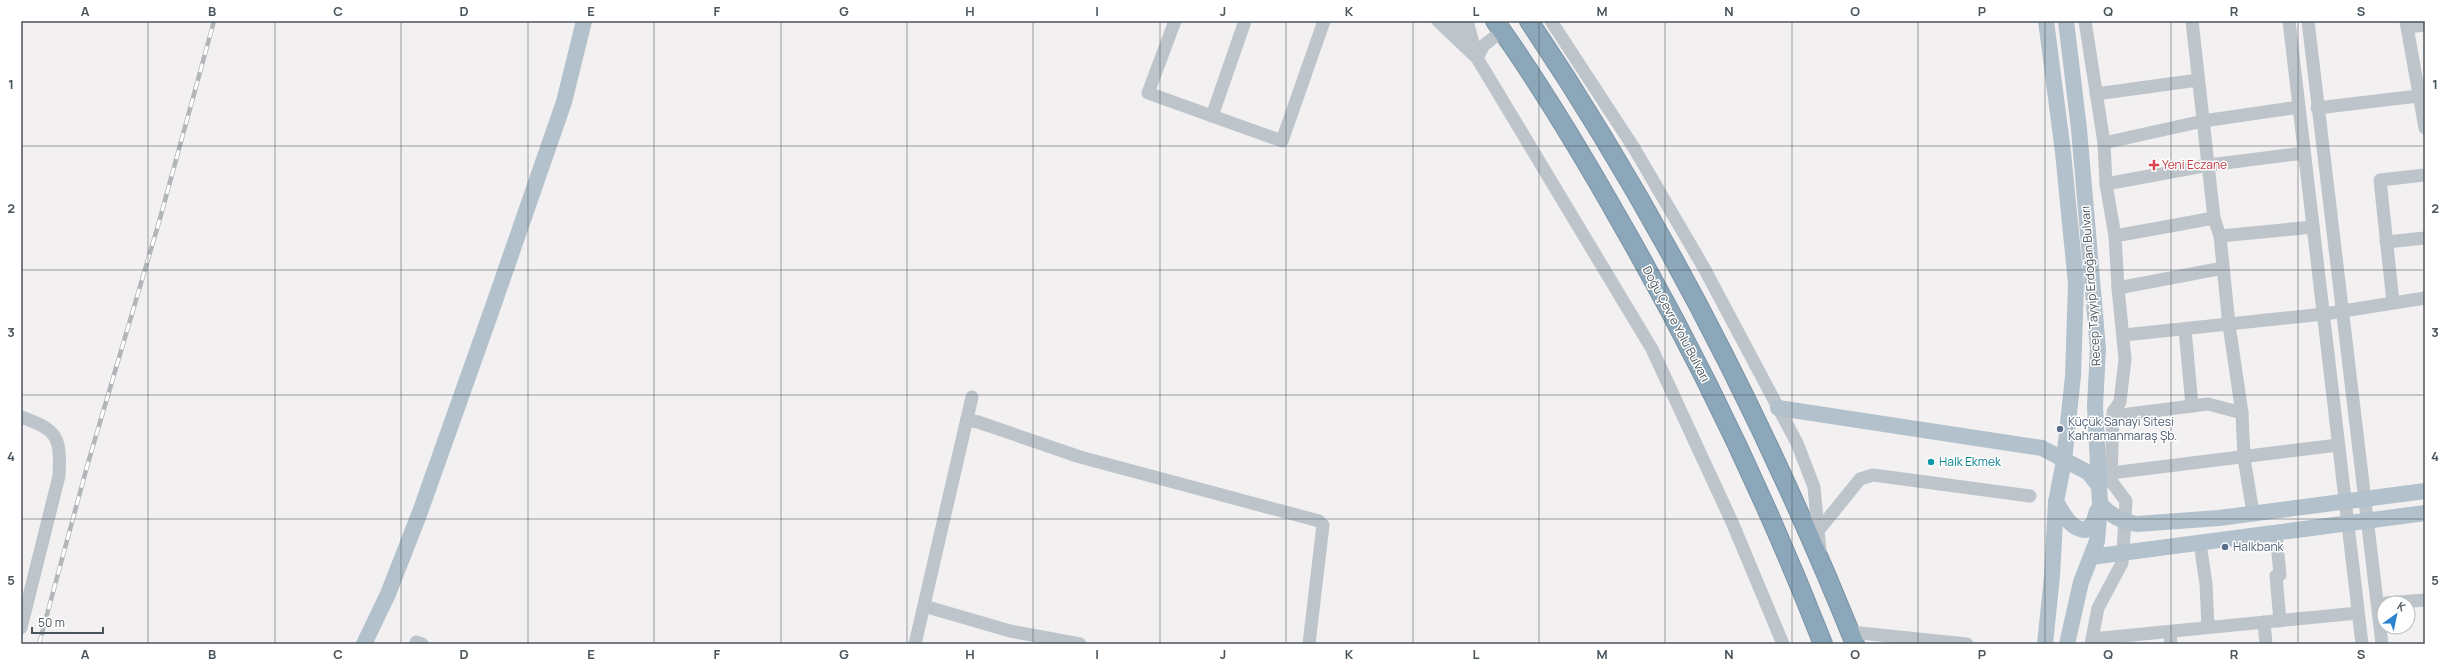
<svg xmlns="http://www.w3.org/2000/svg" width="2446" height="665" viewBox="0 0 2446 665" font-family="Manrope,sans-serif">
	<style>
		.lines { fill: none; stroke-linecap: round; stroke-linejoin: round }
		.highway-casing { stroke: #7892a5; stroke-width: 20 }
		.minor { stroke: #bdc5cb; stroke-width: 13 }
		.major { stroke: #b2c1cb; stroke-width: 16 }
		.highway { stroke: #8ca7b9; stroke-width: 18 }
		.rail-casing { stroke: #b2b6b9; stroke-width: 4.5 }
		.rail { stroke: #fff; stroke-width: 3; stroke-dasharray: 9; stroke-linecap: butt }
		.grid { fill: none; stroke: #49545b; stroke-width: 1; stroke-opacity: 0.55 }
		.health-dot { fill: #e0444e; stroke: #fff; stroke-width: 1.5 }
		.service-dot { fill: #5c6f8a; stroke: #fff; stroke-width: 1.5 }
		.culture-dot { fill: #0f9aa8; stroke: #fff; stroke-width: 1.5 }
		.labels { text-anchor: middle; stroke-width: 3; stroke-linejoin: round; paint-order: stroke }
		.health-label { font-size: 12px; fill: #be3a42; stroke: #fff; text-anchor: start }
		.street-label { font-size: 12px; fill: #49545b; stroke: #fff }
		.service-label { font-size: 12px; fill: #4e5e75; stroke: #fff; text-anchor: start }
		.culture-label { font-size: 12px; fill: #0d838f; stroke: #fff; text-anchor: start }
		.neatline { fill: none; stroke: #49545b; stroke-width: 1.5 }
		.grid-label { font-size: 13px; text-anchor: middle; font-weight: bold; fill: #49545b }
	</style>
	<rect width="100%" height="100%" fill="#f2f0f0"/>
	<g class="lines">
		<g class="highway-casing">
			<g id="highway">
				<path d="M1495,21C1543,88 1584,157 1624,228C1701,362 1767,501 1823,644"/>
				<path d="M1529,21C1660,216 1767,426 1855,644"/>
			</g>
		</g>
		<g class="minor">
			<polyline points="1175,21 1148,93 1282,141 1324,21"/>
			<polyline points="1438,21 1477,58"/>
			<polyline points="1456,21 1466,39"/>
			<polyline points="1467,21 1477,58 1652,349 1732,522 1783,644"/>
			<polyline points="1551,21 1634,148 1704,268 1797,443 1814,487 1820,551"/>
			<polyline points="2085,21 2104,143 2106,184 2115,236 2118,288 2125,359 2120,402 2113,412 2111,481 2126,501 2123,552 2122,563 2098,608 2091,644"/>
			<polyline points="2192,21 2214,218 2220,236 2229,325 2242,413 2244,458 2253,513"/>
			<polyline points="2289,21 2362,644"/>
			<polyline points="2308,21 2382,644"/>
			<polyline points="2406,21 2425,128"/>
			<polyline points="2407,27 2425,25"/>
			<polyline points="1477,58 1483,46 1502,31"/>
			<polyline points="2096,94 2198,80"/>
			<polyline points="2317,108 2418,96"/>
			<polyline points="1212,116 1245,21"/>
			<polyline points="2104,143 2203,121 2299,107"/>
			<polyline points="2106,184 2209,165 2304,153"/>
			<polyline points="2115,236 2214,218"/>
			<polyline points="2220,236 2313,227"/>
			<polyline points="2386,242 2425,238"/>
			<polyline points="2118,288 2223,268"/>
			<polyline points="2393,302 2380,180 2425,175"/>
			<polyline points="2185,329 2192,406"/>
			<polyline points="2124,335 2324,314 2425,298"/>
			<polyline points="2113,416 2208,404 2242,413"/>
			<path d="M21,417C58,430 61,437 59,476L21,628"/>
			<polyline points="967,420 978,422 1080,457 1319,521 1323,525 1309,644"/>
			<polyline points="2111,473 2338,445"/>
			<polyline points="1818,531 1860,479 1873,475 2030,496"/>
			<polyline points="2276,533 2280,575 2276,576 2280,621"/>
			<polyline points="2200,543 2206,584 2208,627"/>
			<polyline points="2386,603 2425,600"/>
			<polyline points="924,606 1010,631 1080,644"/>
			<polyline points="2264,622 2266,644"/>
			<polyline points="1850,632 1967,644"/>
			<polyline points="2170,632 2171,644"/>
			<polyline points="2092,639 2358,613"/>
			<polyline points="416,642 422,644"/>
			<polyline points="915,644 972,397"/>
		</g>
		<g class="major">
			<polyline points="2066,21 2079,129 2098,349 2095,406 2100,504 2097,541 2081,582 2067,644"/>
			<polyline points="1778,408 2042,448 2089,473 2099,486"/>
			<path d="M2056,502C2064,514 2069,528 2085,530L2093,524L2097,511"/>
			<path d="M2100,504C2111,516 2121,521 2137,524L2219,518L2425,491"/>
			<polyline points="2091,557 2425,513"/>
			<polyline points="364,644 388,594 420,512 490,315 564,102 584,21"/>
			<polyline points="2045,644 2052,576 2056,502 2064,461 2073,376 2076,284 2063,152 2046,21"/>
		</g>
		<use href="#highway" class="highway"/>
		<g class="rail-casing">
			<polyline id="rail" points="39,644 88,463 159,222 214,21"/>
		</g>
		<use href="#rail" class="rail"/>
	</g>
	<path class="grid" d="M148,21V644M275,21V644M401,21V644M528,21V644M654,21V644M781,21V644M907,21V644M1033,21V644M1160,21V644M1286,21V644M1413,21V644M1539,21V644M1665,21V644M1792,21V644M1918,21V644M2045,21V644M2171,21V644M2298,21V644M21,146H2425M21,270H2425M21,395H2425M21,519H2425"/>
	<path class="health-dot" d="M2152 159h4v4h4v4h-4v4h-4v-4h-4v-4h4z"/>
	<g class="service-dot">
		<circle cx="2060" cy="429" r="4"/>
		<circle cx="2225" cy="547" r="4"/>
	</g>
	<circle class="culture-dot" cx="1931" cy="462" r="4"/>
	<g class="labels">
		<g class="health-label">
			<text x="2162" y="169">Yeni Eczane</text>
		</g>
		<g class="street-label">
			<text transform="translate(2091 286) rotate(-94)" y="4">Recep Tayyip Erdoğan Bulvarı</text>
			<text transform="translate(1676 324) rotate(62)" y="4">Doğu Çevre Yolu Bulvarı</text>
		</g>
		<g class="service-label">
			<text x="2068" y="426">Küçük Sanayi Sitesi<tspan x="2068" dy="14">Kahramanmaraş Şb.</tspan></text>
			<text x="2233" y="551">Halkbank</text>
		</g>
		<g class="culture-label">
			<text x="1939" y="466">Halk Ekmek</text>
		</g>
	</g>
	<rect width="2446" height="665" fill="none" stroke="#ffffff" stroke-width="44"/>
	<g transform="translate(2396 615) rotate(33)"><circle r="19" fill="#ffffff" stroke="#b6bbbd"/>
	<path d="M0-3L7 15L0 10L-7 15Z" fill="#2c84d0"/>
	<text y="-6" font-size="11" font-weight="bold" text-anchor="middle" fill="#49545b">K</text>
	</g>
	<path d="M32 627v6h71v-6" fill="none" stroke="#49545b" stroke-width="2"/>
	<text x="38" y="627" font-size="12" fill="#49545b" stroke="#ffffff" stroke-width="3" paint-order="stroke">50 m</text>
	<rect x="22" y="22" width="2402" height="621" class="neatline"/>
	<g class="grid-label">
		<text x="85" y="16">A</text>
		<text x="212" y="16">B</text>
		<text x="338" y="16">C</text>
		<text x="464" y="16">D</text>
		<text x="591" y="16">E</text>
		<text x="717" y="16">F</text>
		<text x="844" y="16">G</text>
		<text x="970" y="16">H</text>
		<text x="1097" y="16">I</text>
		<text x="1223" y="16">J</text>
		<text x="1349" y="16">K</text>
		<text x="1476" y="16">L</text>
		<text x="1602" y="16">M</text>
		<text x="1729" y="16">N</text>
		<text x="1855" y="16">O</text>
		<text x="1982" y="16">P</text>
		<text x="2108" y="16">Q</text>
		<text x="2234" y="16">R</text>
		<text x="2361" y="16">S</text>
		<text x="11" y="89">1</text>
		<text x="2435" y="89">1</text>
		<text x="11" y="213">2</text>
		<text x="2435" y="213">2</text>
		<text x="11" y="337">3</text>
		<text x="2435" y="337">3</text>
		<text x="11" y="461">4</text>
		<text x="2435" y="461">4</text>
		<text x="11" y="585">5</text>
		<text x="2435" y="585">5</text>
		<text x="85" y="659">A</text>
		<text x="212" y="659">B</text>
		<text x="338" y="659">C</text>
		<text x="464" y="659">D</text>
		<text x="591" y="659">E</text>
		<text x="717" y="659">F</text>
		<text x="844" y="659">G</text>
		<text x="970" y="659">H</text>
		<text x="1097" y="659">I</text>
		<text x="1223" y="659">J</text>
		<text x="1349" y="659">K</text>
		<text x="1476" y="659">L</text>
		<text x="1602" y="659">M</text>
		<text x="1729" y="659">N</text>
		<text x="1855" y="659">O</text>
		<text x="1982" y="659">P</text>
		<text x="2108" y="659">Q</text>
		<text x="2234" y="659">R</text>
		<text x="2361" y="659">S</text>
	</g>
</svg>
